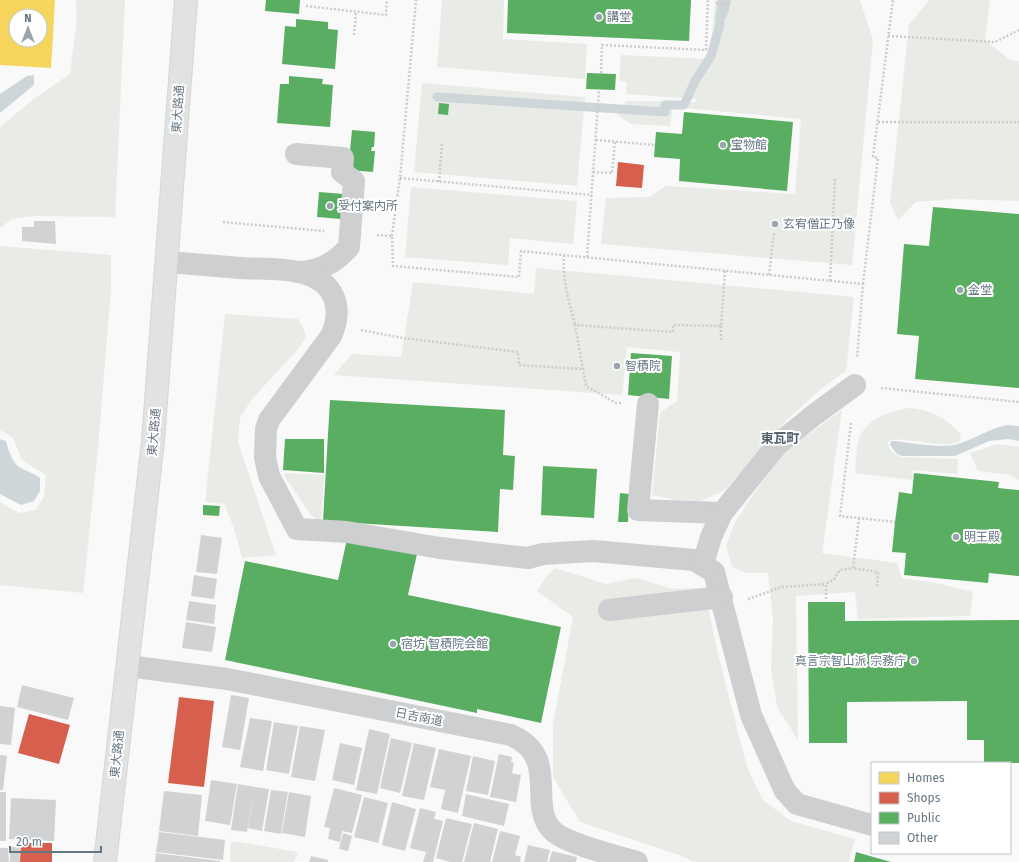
<svg xmlns="http://www.w3.org/2000/svg" width="1019" height="862" viewBox="0 0 1019 862" font-family="'Fira Sans','Noto Sans JP',sans-serif">
	<style>
		.green { fill: #e8ebe6 }
		.water { fill: #ced6d9 }
		.homes { fill: #f6d55c; fill-rule: evenodd }
		.shops { fill: #d6604d }
		.public { fill: #5aae61 }
		.lines { fill: none; stroke-linecap: round; stroke-linejoin: round }
		.stream { stroke: #ced6d9; stroke-width: 9 }
		.building { fill: #d0d2d3 }
		.major-casing { stroke: #d5d6d7; stroke-width: 24 }
		.path { stroke: #cbcccd; stroke-width: 2.5; stroke-dasharray: 2 2; stroke-linecap: butt }
		.minor { stroke: #cecfd0; stroke-width: 22 }
		.major { stroke: #e1e2e2; stroke-width: 22 }
		.poi-dot { fill: #99a4ac; stroke: #fff; stroke-width: 1.5 }
		.labels { text-anchor: middle; stroke-width: 4; stroke-linejoin: round; paint-order: stroke }
		.poi-label { font-size: 12px; fill: #657683; stroke: #fff; text-anchor: start }
		.street-label { font-size: 12px; fill: #657683; stroke: #fff }
		.neighbourhood-label { font-size: 13px; font-weight: bold; fill: #57646e; stroke: #fff }
	</style>
	<rect width="100%" height="100%" fill="#f9f9f9"/>
	<g class="green">
		<polygon points="76,0 125,0 115,217 34,216 12,219 0,228 0,127 35,98 70,74 77,19"/>
		<polygon points="442,0 504,0 503,39 587,44 585,79 437,67"/>
		<polygon points="715,0 860,0 873,40 852,265 601,244 606,198 650,197 665,186 795,194 801,119 673,107 670,126 631,124 617,115 626,101 696,102 697,99 626,94 627,82 619,81 621,55 710,59"/>
		<polygon points="929,0 990,0 985,40 1010,60 1019,61 1019,201 954,199 916,202 898,220 890,203 909,25"/>
		<polygon points="422,83 585,97 577,186 414,172"/>
		<polygon points="411,187 577,201 573,244 510,238 508,265 405,257"/>
		<polygon points="0,246 111,255 111,289 98,448 83,593 0,585 0,502 19,513 36,510 44,496 46,475 22,460 13,438 0,430"/>
		<polygon points="536,268 854,297 846,371 822,388 786,421 724,491 700,501 675,500 652,495 660,413 677,401 680,352 627,347 622,395 334,375 352,354 401,357 413,282 534,294"/>
		<polygon points="225,314 298,319 304,329 306,337 298,349 253,398 240,417 238,442 276,555 242,558 234,528 224,504 205,502"/>
		<path d="M910,408C934,411 945,417 961,435L960,441C944,451 899,433 888,442C888,450 895,455 901,457L958,459L957,474L913,470L912,480L855,473C856,464 856,444 860,436C869,418 892,410 910,408Z"/>
		<polygon points="842,410 822,553 897,563 902,578 936,583 973,592 970,616 858,619 855,592 796,596 798,740 777,707 771,668 773,620 768,573 746,573 732,567 726,546 735,522 757,489 788,449"/>
		<polygon points="997,444 1019,447 1019,480 1010,475 978,471 970,453"/>
		<polygon points="285,473 324,475 321,523 311,515 285,477"/>
		<polygon points="555,568 606,584 636,578 673,589 704,588 718,654 747,767 763,800 791,821 855,839 849,862 694,862 682,856 580,822 553,777 553,725 573,617 537,591 546,577"/>
		<polygon points="231,842 239,842 298,852 294,862 230,862"/>
	</g>
	<g class="water">
		<path d="M718,0H731C729,9 728,19 720,24L715,21Z"/>
		<polygon points="34,75 34,85 0,113 0,94 27,76"/>
		<path d="M1008,425L1019,426V441L1008,439L989,441L955,456H902L897,454L890,445L891,441H896C912,443 944,449 958,444C976,439 989,428 1008,425Z"/>
		<path d="M0,439L6,441C8,449 12,462 19,467C26,471 33,473 40,478V491L34,501L21,505L0,494Z"/>
	</g>
	<path class="homes" d="M0,0H55L51,68L0,65ZM16,16H40V40H16Z"/>
	<g class="shops">
		<polygon points="618,162 644,165 642,188 616,186"/>
		<polygon points="179,697 214,701 204,787 168,783"/>
		<polygon points="29,714 70,725 59,764 18,753"/>
		<polygon points="21,843 52,843 52,862 20,862"/>
	</g>
	<g class="public">
		<polygon points="266,0 300,0 299,14 265,11"/>
		<polygon points="508,0 691,0 689,41 507,33"/>
		<polygon points="296,19 328,22 328,29 338,30 335,69 282,64 285,26 296,27"/>
		<polygon points="587,73 616,74 615,90 586,89"/>
		<polygon points="289,76 323,79 322,84 333,85 330,127 277,123 280,84 289,84"/>
		<polygon points="439,103 449,104 448,115 438,114"/>
		<polygon points="684,112 793,122 787,191 679,181 680,159 654,157 656,132 682,134"/>
		<polygon points="352,130 375,132 374,147 372,147 371,151 375,151 373,172 348,170"/>
		<polygon points="319,192 343,194 341,219 317,217"/>
		<polygon points="933,207 1019,214 1019,388 915,379 919,336 897,334 904,244 929,246"/>
		<polygon points="631,353 672,356 669,399 628,395"/>
		<polygon points="330,400 505,410 503,455 515,456 513,490 500,489 498,532 323,521"/>
		<polygon points="285,439 324,439 324,473 283,470"/>
		<polygon points="543,466 597,469 594,518 541,515"/>
		<polygon points="914,473 999,482 998,488 1019,490 1019,576 989,573 988,583 904,575 906,553 892,552 895,522 899,492 912,494"/>
		<polygon points="620,493 629,494 628,522 618,522"/>
		<polygon points="203,505 220,506 219,516 203,515"/>
		<polygon points="347,539 417,554 408,595 561,627 541,723 477,709 477,713 225,660 245,561 338,580"/>
		<polygon points="808,602 845,602 845,621 1019,620 1019,763 984,763 984,740 967,740 967,701 847,702 847,743 809,743"/>
		<polygon points="856,852 891,862 854,862"/>
	</g>
	<g class="lines">
		<polyline class="stream" points="437,97 665,112 665,105 684,105 695,81 711,56 720,24"/>
	</g>
	<g class="building">
		<polygon points="34,221 55,221 56,244 22,241 22,227 34,227"/>
		<polygon points="201,535 222,538 217,574 196,572"/>
		<polygon points="194,575 217,579 214,599 191,596"/>
		<polygon points="189,601 216,605 214,624 186,620"/>
		<polygon points="186,622 216,627 212,652 182,648"/>
		<polygon points="22,685 74,698 68,720 17,707"/>
		<polygon points="231,695 249,698 240,750 222,747"/>
		<polygon points="0,706 15,708 11,745 0,744"/>
		<polygon points="250,718 272,721 263,771 240,767"/>
		<polygon points="274,722 298,726 289,774 266,770"/>
		<polygon points="300,726 325,730 315,781 291,777"/>
		<polygon points="369,729 390,734 377,794 356,790"/>
		<polygon points="391,738 412,743 400,793 380,788"/>
		<polygon points="340,743 362,748 354,785 332,780"/>
		<polygon points="414,743 436,748 424,800 402,796"/>
		<polygon points="439,749 471,756 458,813 441,809 445,790 430,787"/>
		<polygon points="499,754 512,757 511,762 514,763 512,773 521,775 516,802 490,797"/>
		<polygon points="0,755 7,756 3,790 0,790"/>
		<polygon points="473,756 495,761 488,795 466,791"/>
		<polygon points="211,780 237,784 230,825 205,821"/>
		<polygon points="238,784 255,787 247,832 231,830"/>
		<polygon points="255,787 269,789 262,831 248,828"/>
		<polygon points="334,788 362,795 352,833 342,831 340,842 328,839 330,828 324,827"/>
		<polygon points="271,790 288,792 281,834 264,831"/>
		<polygon points="164,791 202,795 198,836 159,831"/>
		<rect x="0" y="792" width="6" height="49"/>
		<polygon points="289,792 311,796 305,837 282,833"/>
		<polygon points="466,794 509,804 504,826 462,816"/>
		<polygon points="364,797 388,803 378,843 354,837"/>
		<polygon points="11,798 56,800 54,841 9,839"/>
		<polygon points="392,802 416,809 405,851 382,845"/>
		<polygon points="420,808 436,812 434,819 443,821 433,862 423,862 426,852 410,848"/>
		<polygon points="446,818 472,824 462,862 450,862 436,858"/>
		<polygon points="474,823 498,829 490,862 464,862"/>
		<polygon points="500,831 520,836 515,855 521,857 520,862 492,862"/>
		<polygon points="159,832 225,840 223,860 156,852"/>
		<polygon points="343,833 352,836 348,851 339,849"/>
		<polygon points="528,845 550,850 547,862 524,862"/>
		<rect x="10" y="847" width="10" height="15"/>
		<polygon points="0,848 8,848 9,862 0,862"/>
		<polygon points="552,851 577,857 576,862 549,862"/>
		<polygon points="156,853 220,861 220,862 155,862"/>
		<polygon points="311,856 328,860 328,862 309,862"/>
	</g>
	<g class="lines">
		<g class="major-casing">
			<polyline id="major" points="105,862 153,441 186,0"/>
		</g>
		<g class="path">
			<polyline points="716,3 731,5"/>
			<polyline points="306,6 386,15 387,0"/>
			<polyline points="354,35 356,12"/>
			<polyline points="888,36 995,42 1019,30"/>
			<polyline points="601,73 602,45 706,50 708,0"/>
			<polyline points="878,122 1019,122"/>
			<polyline points="596,140 655,145"/>
			<polyline points="593,172 612,173 615,141"/>
			<polyline points="400,178 592,195"/>
			<polyline points="439,182 442,143"/>
			<polyline points="223,222 324,231"/>
			<polyline points="377,235 392,236 393,266 519,277 521,251 863,284 857,358"/>
			<polyline points="392,236 400,178 416,0"/>
			<path d="M564,255C562,278 569,302 575,325"/>
			<polyline points="587,257 599,90"/>
			<polyline points="769,275 774,233"/>
			<polyline points="830,281 835,178"/>
			<polyline points="863,284 878,158 873,157 893,0"/>
			<polyline points="721,326 721,341"/>
			<polyline points="361,330 403,338 518,352 519,365 582,369"/>
			<polyline points="881,388 1019,402"/>
			<polyline points="621,403 616,403 586,386 575,325 673,332 673,325 721,326 725,271"/>
			<polyline points="851,423 840,516 895,522"/>
			<polyline points="859,518 853,568 878,572 877,587"/>
			<polyline points="748,599 782,587 826,584"/>
			<polyline points="826,599 826,584 834,579 840,570 853,568"/>
		</g>
		<g class="minor">
			<path d="M296,154L343,158L342,172L354,181L349,247C335,263 319,272 298,272"/>
			<path d="M168,262C192,264 216,266 241,268C270,270 321,264 334,298C339,311 337,323 331,336L269,420L266,429L265,457L269,476L297,529L347,532L440,548L528,558L543,554L593,551L694,560L714,572L751,715L785,791L797,804L872,825"/>
			<polyline points="648,404 638,510 722,513"/>
			<polyline points="703,564 711,537 722,513 778,444 814,415 855,385"/>
			<polyline points="609,610 722,597"/>
			<path d="M128,666L227,679L511,735C561,757 527,804 552,830C565,844 618,856 637,862"/>
		</g>
		<use href="#major" class="major"/>
	</g>
	<g class="poi-dot">
		<circle cx="599" cy="17" r="4"/>
		<circle cx="723" cy="145" r="4"/>
		<circle cx="330" cy="206" r="4"/>
		<circle cx="775" cy="224" r="4"/>
		<circle cx="960" cy="290" r="4"/>
		<circle cx="617" cy="366" r="4"/>
		<circle cx="956" cy="537" r="4"/>
		<circle cx="393" cy="644" r="4"/>
		<circle cx="914" cy="661" r="4"/>
	</g>
	<g class="labels">
		<g class="poi-label">
			<text x="607" y="21">講堂</text>
			<text x="731" y="149">宝物館</text>
			<text x="338" y="210">受付案内所</text>
			<text x="783" y="228">玄宥僧正乃像</text>
			<text x="968" y="294">金堂</text>
			<text x="625" y="370">智積院</text>
			<text x="964" y="541">明王殿</text>
			<text x="401" y="648">宿坊 智積院会館</text>
			<text x="906" y="665" text-anchor="end">真言宗智山派 宗務庁</text>
		</g>
		<g class="street-label">
			<text transform="translate(178 109) rotate(-86)" y="4">東大路通</text>
			<text transform="translate(154 432) rotate(-85)" y="4">東大路通</text>
			<text transform="translate(419 717) rotate(11)" y="4">日吉南道</text>
			<text transform="translate(117 754) rotate(-84)" y="4">東大路通</text>
		</g>
		<g class="neighbourhood-label">
			<text x="780" y="443">東瓦町</text>
		</g>
	</g>
	<rect x="871" y="762" width="140" height="92" fill="#ffffff" stroke="#c1c8cd"/>
	<rect x="879" y="772" width="20" height="12" fill="#f6d55c" stroke="#c1c8cd"/>
	<text x="907" y="782" font-size="12" fill="#657683">Homes</text>
	<rect x="879" y="792" width="20" height="12" fill="#d6604d" stroke="#c1c8cd"/>
	<text x="907" y="802" font-size="12" fill="#657683">Shops</text>
	<rect x="879" y="812" width="20" height="12" fill="#5aae61" stroke="#c1c8cd"/>
	<text x="907" y="822" font-size="12" fill="#657683">Public</text>
	<rect x="879" y="832" width="20" height="12" fill="#d0d2d3" stroke="#c1c8cd"/>
	<text x="907" y="842" font-size="12" fill="#657683">Other</text>
	<g transform="translate(28 28)"><circle r="19" fill="#ffffff" stroke="#c1c8cd"/>
	<path d="M0-3L7 15L0 10L-7 15Z" fill="#99a4ac"/>
	<text y="-6" font-size="11" font-weight="bold" text-anchor="middle" fill="#657683">N</text>
	</g>
	<path d="M10 846v6h91v-6" fill="none" stroke="#657683" stroke-width="2"/>
	<text x="16" y="846" font-size="12" fill="#657683" stroke="#ffffff" stroke-width="3" paint-order="stroke">20 m</text>
</svg>
